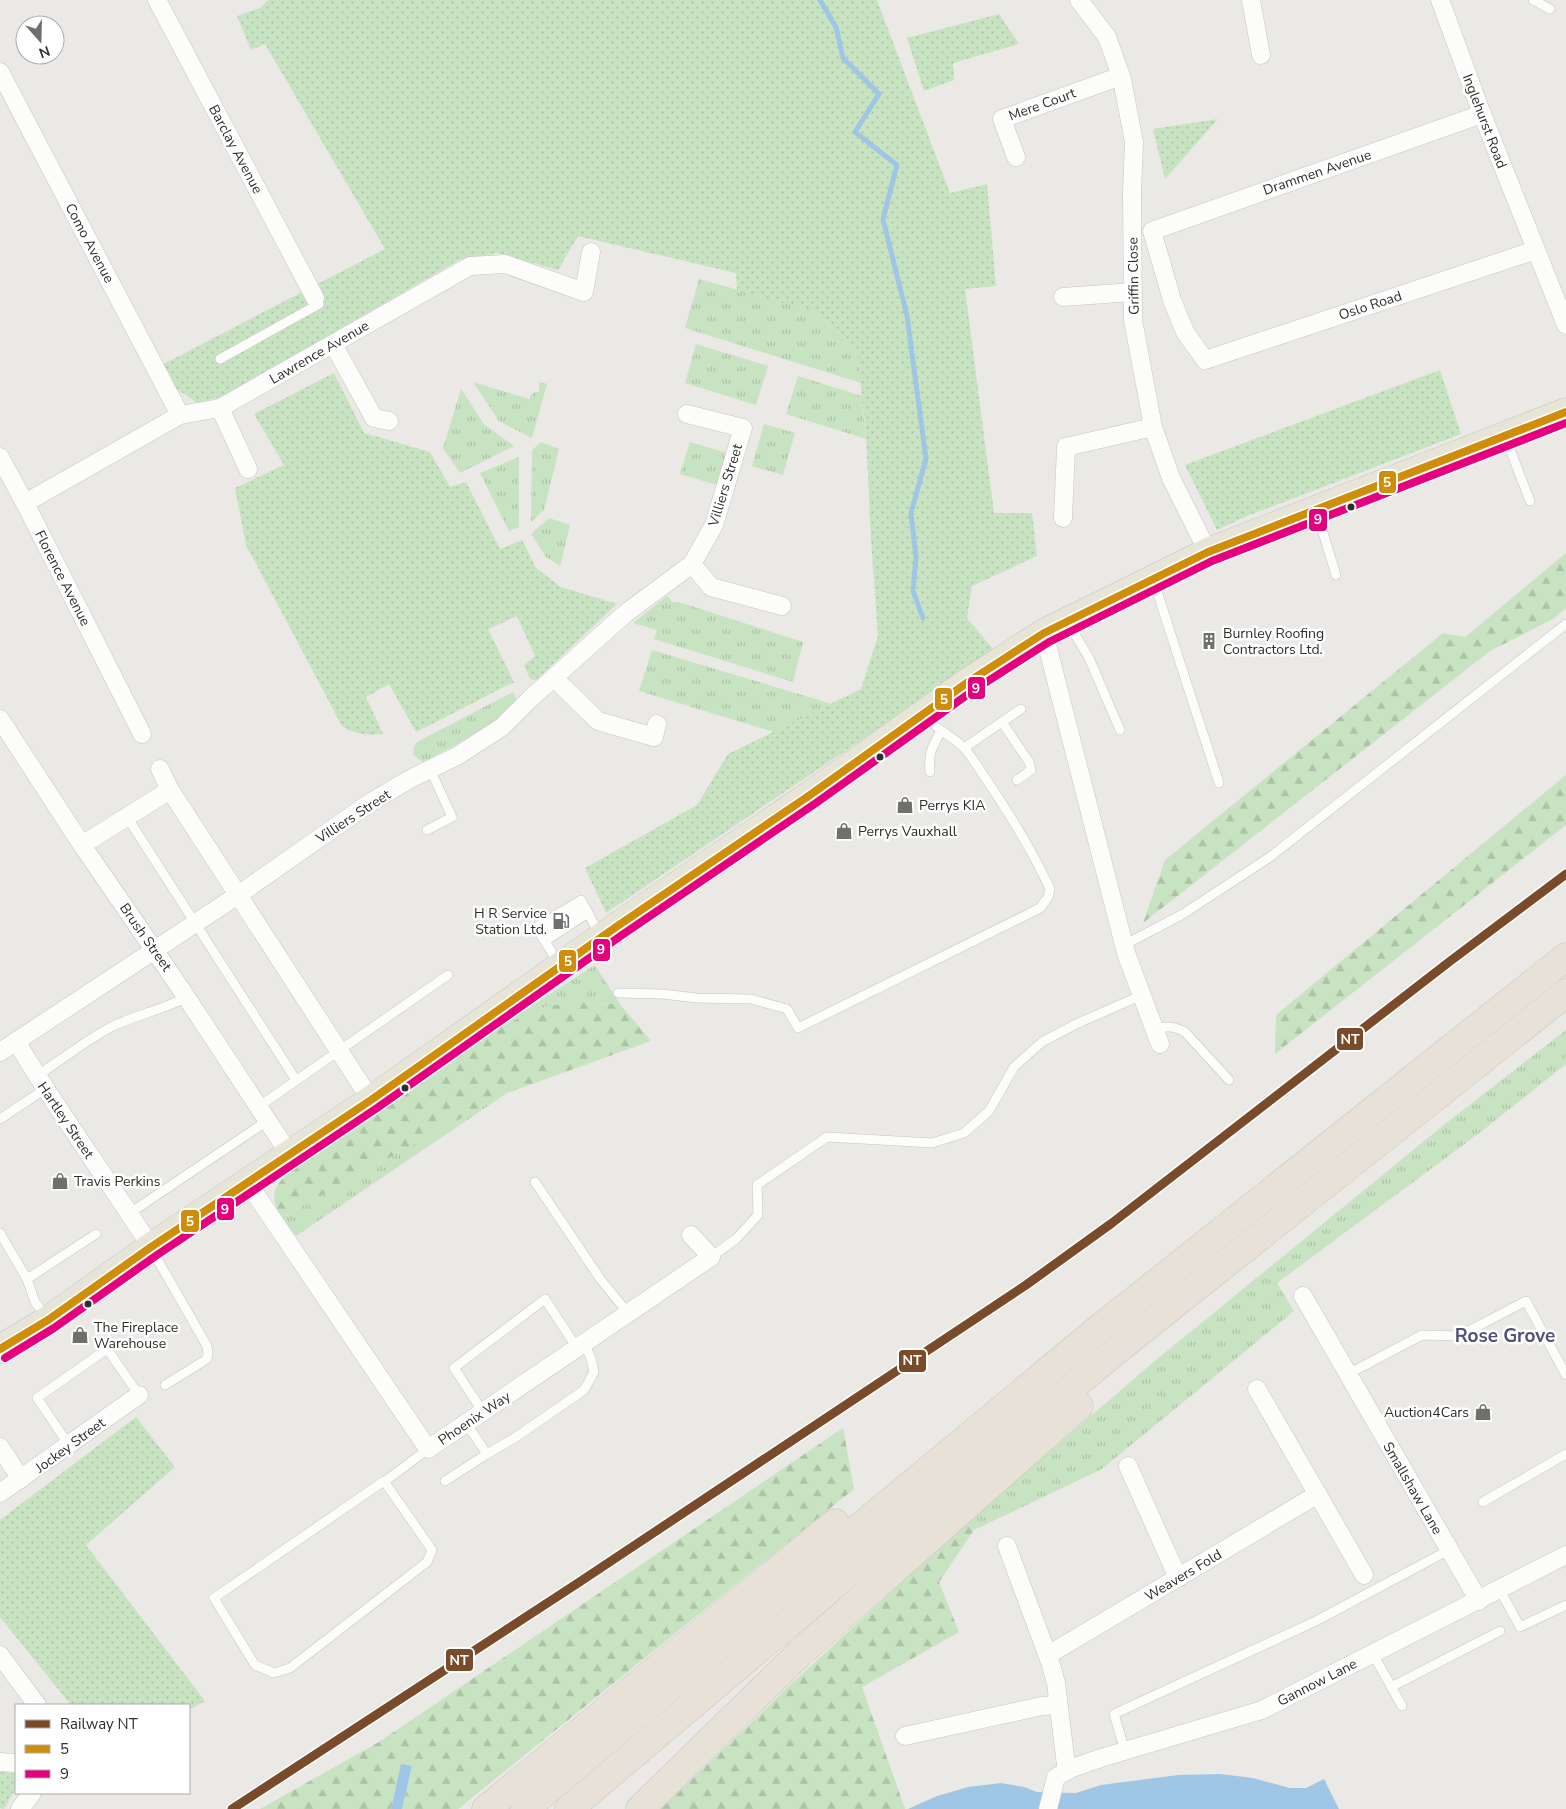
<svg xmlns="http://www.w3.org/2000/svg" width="1566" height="1809" viewBox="0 0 1566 1809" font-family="'Nunito Sans',sans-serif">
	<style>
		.grass { fill: url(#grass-tufts) }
		.forest { fill: url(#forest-firs) }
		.park { fill: url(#park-dots) }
		.water { fill: #9fc6e5 }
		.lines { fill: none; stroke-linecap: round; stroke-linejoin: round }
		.stream { stroke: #9fc6e5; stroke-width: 5 }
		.lane-casing { stroke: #c5c5c4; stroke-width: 10 }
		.street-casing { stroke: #c5c5c4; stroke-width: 19 }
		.primary-casing { stroke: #c6c5c4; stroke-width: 29 }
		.highway-casing { stroke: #c6c5c4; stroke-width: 29 }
		.lane { stroke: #fcfcfb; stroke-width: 9 }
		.street { stroke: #fcfcfb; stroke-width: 18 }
		.primary { stroke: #e6e5d7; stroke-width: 28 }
		.highway { stroke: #e7e1d7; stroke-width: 28 }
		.bus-1-casing { stroke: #fff; stroke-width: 11 }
		.bus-2-casing { stroke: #fff; stroke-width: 11 }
		.bus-1 { stroke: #cf8e09; stroke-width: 8 }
		.bus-2 { stroke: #e5007d; stroke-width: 8 }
		.rail-1-casing { stroke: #fff; stroke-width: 12 }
		.rail-1 { stroke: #7a4b2a; stroke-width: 9 }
		.bus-dot { fill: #2e2e2e; stroke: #fff; stroke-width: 2 }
		.labels { text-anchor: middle; stroke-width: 5; stroke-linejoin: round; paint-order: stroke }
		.street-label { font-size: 14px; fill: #2e2e2e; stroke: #fff }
		.poi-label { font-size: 14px; fill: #2e2e2e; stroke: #fff; text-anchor: start }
		.district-label { font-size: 19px; font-weight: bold; fill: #51517b; stroke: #fff }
		.line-badge { stroke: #fff; stroke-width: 2 }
		.badge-label { font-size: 14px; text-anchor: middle; font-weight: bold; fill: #fff }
	</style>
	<defs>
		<pattern id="grass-tufts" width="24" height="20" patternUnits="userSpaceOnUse" patternTransform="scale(1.25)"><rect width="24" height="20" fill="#c8e3c1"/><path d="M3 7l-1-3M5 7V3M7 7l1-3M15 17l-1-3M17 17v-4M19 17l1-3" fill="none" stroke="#acc3a6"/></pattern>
		<pattern id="forest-firs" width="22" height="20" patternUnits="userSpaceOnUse" patternTransform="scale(1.25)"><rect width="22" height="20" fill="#c8e3c1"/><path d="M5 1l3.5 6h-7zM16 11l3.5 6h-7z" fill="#acc3a6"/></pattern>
		<pattern id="park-dots" width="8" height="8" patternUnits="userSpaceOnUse" patternTransform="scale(1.25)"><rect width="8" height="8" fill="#c8e3c1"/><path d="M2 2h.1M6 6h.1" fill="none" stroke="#acc3a6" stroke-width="1.8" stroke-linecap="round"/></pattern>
	</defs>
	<rect width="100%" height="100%" fill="#eae9e5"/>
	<g class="grass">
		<polygon points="699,279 815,311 857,349 861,383 685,328"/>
		<polygon points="696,344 768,366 756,405 685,383"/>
		<polygon points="798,376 862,396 866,439 786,414"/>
		<polygon points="473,382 529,399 533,393 539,392 539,382 547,384 532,438 499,421"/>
		<polygon points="461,389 484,424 514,446 460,473 443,448"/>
		<polygon points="764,424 795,433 783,475 752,466"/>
		<polygon points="541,442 559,449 544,510 531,522 532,450"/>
		<polygon points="690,442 727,453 717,485 680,474"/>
		<polygon points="519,457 519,527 509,531 480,473"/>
		<polygon points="549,518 570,525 560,566 546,557 531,534"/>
		<polygon points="667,596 672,602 679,602 803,642 793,682 654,639 657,630 633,623"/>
		<polygon points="652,650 832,704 774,732 639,691"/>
		<path d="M513,692L517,701C491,729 456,744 423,762L413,755L414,747L417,742Z"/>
		<polygon points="595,965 620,1004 581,1003 495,1029"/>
		<polygon points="1566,1030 1566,1064 1482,1131 1277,1283 1294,1311 1102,1469 974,1530 966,1523 1156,1360 1445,1124"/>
		<polygon points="507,1093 296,1236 282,1217"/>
	</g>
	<g class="forest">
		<polygon points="1566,553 1566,608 1553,619 1490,651 1143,923 1165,860 1443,633 1465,637"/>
		<polygon points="1566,775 1566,825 1275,1054 1276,1015"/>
		<path d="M581,1003L620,1004L651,1041L507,1093L282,1217C271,1200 271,1191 285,1176L495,1029L547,1006Z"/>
		<polygon points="843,1428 854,1489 458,1809 402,1809 412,1767 402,1765 391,1809 260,1809 379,1742"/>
		<polygon points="966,1523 974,1530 939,1582 959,1632 862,1687 905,1809 661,1809 789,1686"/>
	</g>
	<g class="park">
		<polygon points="268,0 877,0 950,193 987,184 996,286 965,289 994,513 1032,513 1037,556 972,586 967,618 994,650 606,913 585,868 697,805 728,754 861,689 878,636 871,539 866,434 857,349 815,311 737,291 736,273 578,236 558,270 497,253 459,260 224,396 197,403 167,382 158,367 385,249 265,44 251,50 237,16 260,8"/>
		<polygon points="999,14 1019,44 953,63 954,80 924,91 907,38"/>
		<polygon points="1218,119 1165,179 1153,129"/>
		<polygon points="1440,370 1461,434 1247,516 1217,530 1185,465"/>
		<path d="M334,373L364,433L430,452L450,487L466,482L500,549L522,540L536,568L561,587L617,604L536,680L530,679L524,665L535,656L517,616L488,629L514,682L416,732L389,684L366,697L383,734C367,736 355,734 342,726L246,545L235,488L284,465L254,414Z"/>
		<polygon points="136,1417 175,1467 86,1545 205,1701 189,1710 189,1705 71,1705 0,1617 0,1520"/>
		<polygon points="0,1772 16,1773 16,1788 4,1809 0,1808"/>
	</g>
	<g class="water">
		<polygon points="401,1764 412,1766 402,1809 391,1809"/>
		<polygon points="1220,1774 1253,1778 1290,1788 1306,1788 1324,1779 1339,1809 908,1809 937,1796 968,1787 1001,1783 1024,1787 1037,1792 1076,1793 1101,1785 1178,1775"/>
	</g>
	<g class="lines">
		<polyline class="stream" points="820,0 836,27 843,58 879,94 855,132 897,165 883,219 907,316 926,459 911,513 916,557 913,591 923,618"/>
		<g class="lane-casing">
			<g id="lane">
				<polyline points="1533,0 1550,9"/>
				<polyline points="220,359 319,304 316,298"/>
				<polyline points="1506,439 1530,501"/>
				<polyline points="1317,513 1336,575"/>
				<polyline points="1154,582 1219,783"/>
				<polyline points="1069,624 1089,658 1120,730"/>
				<polyline points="1002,722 1029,762 1031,770 1017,780"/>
				<polyline points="964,748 1021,709"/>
				<path d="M930,772C928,754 932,747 941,731"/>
				<polyline points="127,817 296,1080"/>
				<polyline points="427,830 452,817 430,769"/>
				<polyline points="540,934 584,907"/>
				<polyline points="545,941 588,913"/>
				<polyline points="1124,945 1183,914 1270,857 1566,624"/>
				<polyline points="559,964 536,927 581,900 600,935"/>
				<path d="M618,993L662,994L697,998L751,999L787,1009L798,1028L1040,908L1048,897L1050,889C1033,852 1012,818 990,785C982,774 975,761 966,750C953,735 938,733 926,715"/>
				<path d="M1154,1029C1166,1026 1174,1026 1185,1032L1229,1080"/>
				<path d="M37,1076C61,1060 85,1041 111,1027C135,1015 163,1010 187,997"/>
				<polyline points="258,1107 448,975"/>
				<polyline points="0,1119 45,1089"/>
				<polyline points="535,1182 601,1280 628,1313"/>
				<polyline points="130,1213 267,1121"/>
				<polyline points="0,1233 27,1279 35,1302 47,1318"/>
				<polyline points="152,1250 207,1346 208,1353 207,1359 165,1385"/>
				<polyline points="711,1257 736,1239 758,1215 757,1185 827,1137 932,1143 964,1133 989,1111 1014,1067 1042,1042 1076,1024 1142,995"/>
				<polyline points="27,1279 96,1234"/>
				<polyline points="1348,1374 1422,1335 1459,1336 1526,1301 1566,1375"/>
				<polyline points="483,1412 454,1368 545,1299 577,1348"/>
				<polyline points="466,1423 487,1454 516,1437 584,1390 594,1372 591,1358 584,1343"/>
				<polyline points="69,1445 37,1398 107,1349 139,1395"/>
				<polyline points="384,1481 432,1550 427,1562 290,1668 274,1673 255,1665 214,1598 384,1481 388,1479 428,1449"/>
				<polyline points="445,1481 487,1454"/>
				<polyline points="1483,1502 1566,1454"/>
				<polyline points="1500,1590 1520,1627 1566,1605"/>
				<polyline points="1373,1654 1402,1706"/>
				<polyline points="1391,1687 1500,1631"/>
				<polyline points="1125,1751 1114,1714 1316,1621 1449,1550"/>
			</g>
		</g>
		<g class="street-casing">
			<g id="street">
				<polyline points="157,0 315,298"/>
				<polyline points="1079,0 1107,37 1122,79 1134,142 1132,192 1133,320 1153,427 1171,478 1208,552"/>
				<polyline points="1251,0 1261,55"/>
				<polyline points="1440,0 1482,114 1566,325"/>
				<polyline points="0,72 180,415"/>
				<polyline points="1482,114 1152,231 1172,300 1185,332 1205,360 1536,250"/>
				<polyline points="1016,157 1002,119 1121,76"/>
				<polyline points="1063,297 1133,292"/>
				<polyline points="333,344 374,418 389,421"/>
				<polyline points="220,408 248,469"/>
				<polyline points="0,457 28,509 142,734"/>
				<polyline points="25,503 180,415 220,408 470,266 505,264 584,292 591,252"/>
				<polyline points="1063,518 1066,447 1153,427"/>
				<polyline points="692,564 711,587 782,606"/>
				<polyline points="1044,633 1126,953 1160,1044"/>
				<polyline points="554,678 598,721 654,737 657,724"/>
				<polyline points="0,719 82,845 183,992 290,1155"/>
				<polyline points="160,769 170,790 371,1100"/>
				<polyline points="82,845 170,790"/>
				<path d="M16,1041C58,1112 107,1178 151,1247"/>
				<polyline points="0,1052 238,895 371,802 410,779 457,756 502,727 531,698 626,613 692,564 714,525 743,428 687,414"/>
				<polyline points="248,1183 428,1449 711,1257 691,1235"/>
				<polyline points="1303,1296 1479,1601"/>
				<polyline points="1257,1389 1364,1575"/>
				<polyline points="0,1447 21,1479"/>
				<polyline points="1128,1466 1178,1578"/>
				<polyline points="0,1493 139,1395"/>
				<polyline points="1007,1546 1051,1665 1056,1683 1066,1765 1069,1770"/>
				<polyline points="0,1655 37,1705"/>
				<polyline points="1048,1655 1318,1494"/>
				<polyline points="905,1736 1042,1706 1058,1705"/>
				<polyline points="0,1762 16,1763"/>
				<polyline points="20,1809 32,1793"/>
				<polyline points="1048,1809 1056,1777 1072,1768 1101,1758 1262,1710 1566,1555"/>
			</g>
		</g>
		<g class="primary-casing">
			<polyline id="primary" points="0,1349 48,1320 151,1247 371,1100 616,927 810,795 968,682 1044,633 1208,552 1566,412"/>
		</g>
		<g class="highway-casing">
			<g id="highway">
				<polyline points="486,1809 835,1523"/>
				<polyline points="525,1809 843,1541 1096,1331 1566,957"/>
				<polyline points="569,1809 860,1563 1117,1350 1566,993"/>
				<polyline points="640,1809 799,1654 1079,1406"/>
			</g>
		</g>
		<use href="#lane" class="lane"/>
		<use href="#street" class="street"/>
		<use href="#primary" class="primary"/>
		<use href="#highway" class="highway"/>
		<g class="bus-1-casing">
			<polyline id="bus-1" points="0,1349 48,1320 151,1247 371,1100 616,927 810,795 968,682 1044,633 1208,552 1566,412"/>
		</g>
		<g class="bus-2-casing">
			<polyline id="bus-2" points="5,1358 54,1328 157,1255 377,1108 622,935 816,803 974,690 1049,642 1212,561 1566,423"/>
		</g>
		<use href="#bus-1" class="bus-1"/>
		<use href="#bus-2" class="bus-2"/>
		<g class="rail-1-casing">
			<polyline id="rail-1" points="232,1809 578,1583 1026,1285 1112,1223 1449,962 1566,874"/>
		</g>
		<use href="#rail-1" class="rail-1"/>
	</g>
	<defs>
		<g id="building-bare" transform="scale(1.35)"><path d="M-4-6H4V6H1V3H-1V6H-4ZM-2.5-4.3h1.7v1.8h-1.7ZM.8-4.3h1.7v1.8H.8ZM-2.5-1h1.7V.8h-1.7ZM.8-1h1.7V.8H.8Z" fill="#706f6e" stroke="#fff" stroke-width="2.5" paint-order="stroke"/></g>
		<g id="shop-bare" transform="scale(1.35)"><path d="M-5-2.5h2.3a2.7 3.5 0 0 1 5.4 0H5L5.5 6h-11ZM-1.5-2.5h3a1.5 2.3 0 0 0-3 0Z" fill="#706f6e" stroke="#fff" stroke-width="2.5" paint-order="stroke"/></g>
		<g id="fuel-bare" transform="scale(1.35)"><path d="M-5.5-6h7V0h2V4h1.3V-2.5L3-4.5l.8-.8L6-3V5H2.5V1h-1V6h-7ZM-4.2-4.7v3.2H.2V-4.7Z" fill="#706f6e" stroke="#fff" stroke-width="2.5" paint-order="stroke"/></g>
	</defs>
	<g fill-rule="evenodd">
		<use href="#building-bare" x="1209" y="641"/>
		<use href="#shop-bare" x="905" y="805"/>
		<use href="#shop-bare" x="844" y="831"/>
		<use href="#fuel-bare" x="561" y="921"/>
		<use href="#shop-bare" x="60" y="1181"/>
		<use href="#shop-bare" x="80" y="1335"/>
		<use href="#shop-bare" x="1483" y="1412"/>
	</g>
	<g class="bus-dot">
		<circle cx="1351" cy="507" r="4.5"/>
		<circle cx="880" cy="757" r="4.5"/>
		<circle cx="405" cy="1088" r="4.5"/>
		<circle cx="88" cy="1304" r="4.5"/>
	</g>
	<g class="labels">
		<g class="street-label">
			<text transform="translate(1042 104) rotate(-20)" y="5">Mere Court</text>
			<text transform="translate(1485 121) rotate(69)" y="5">Inglehurst Road</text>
			<text transform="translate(236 149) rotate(62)" y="5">Barclay Avenue</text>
			<text transform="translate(1317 172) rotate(-19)" y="5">Drammen Avenue</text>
			<text transform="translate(90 243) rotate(62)" y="5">Como Avenue</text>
			<text transform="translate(1133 276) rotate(-91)" y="5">Griffin Close</text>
			<text transform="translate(1370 305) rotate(-18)" y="5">Oslo Road</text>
			<text transform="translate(319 352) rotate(-30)" y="5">Lawrence Avenue</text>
			<text transform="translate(725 485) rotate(-73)" y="5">Villiers Street</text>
			<text transform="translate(63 578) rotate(63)" y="5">Florence Avenue</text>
			<text transform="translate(353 816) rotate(-33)" y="5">Villiers Street</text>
			<text transform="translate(146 937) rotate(55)" y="5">Brush Street</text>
			<text transform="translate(66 1120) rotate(56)" y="5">Hartley Street</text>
			<text transform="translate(474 1418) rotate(-34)" y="5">Phoenix Way</text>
			<text transform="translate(70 1445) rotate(-36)" y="5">Jockey Street</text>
			<text transform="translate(1413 1488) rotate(60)" y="5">Smallshaw Lane</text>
			<text transform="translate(1183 1575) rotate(-31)" y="5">Weavers Fold</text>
			<text transform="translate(1317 1682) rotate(-27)" y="5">Gannow Lane</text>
		</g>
		<g class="poi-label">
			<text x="1223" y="638">Burnley Roofing<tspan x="1223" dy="16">Contractors Ltd.</tspan></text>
			<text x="919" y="810">Perrys KIA</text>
			<text x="858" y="836">Perrys Vauxhall</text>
			<text x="547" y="918" text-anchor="end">H R Service<tspan x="547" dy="16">Station Ltd.</tspan></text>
			<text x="74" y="1186">Travis Perkins</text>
			<text x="94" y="1332">The Fireplace<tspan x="94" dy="16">Warehouse</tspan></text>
			<text x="1469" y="1417" text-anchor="end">Auction4Cars</text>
		</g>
		<g class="district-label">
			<text x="1505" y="1342">Rose Grove</text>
		</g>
	</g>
	<g class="line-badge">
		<rect x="1378" y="470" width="19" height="24" rx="5" fill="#cf8e09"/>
		<rect x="1308" y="508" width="20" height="24" rx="5" fill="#e5007d"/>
		<rect x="967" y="676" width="19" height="24" rx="5" fill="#e5007d"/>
		<rect x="934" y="687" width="19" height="24" rx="5" fill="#cf8e09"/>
		<rect x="592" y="938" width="19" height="24" rx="5" fill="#e5007d"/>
		<rect x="558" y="949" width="19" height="24" rx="5" fill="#cf8e09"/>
		<rect x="1336" y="1027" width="28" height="24" rx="5" fill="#7a4b2a"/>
		<rect x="216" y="1197" width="19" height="24" rx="5" fill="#e5007d"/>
		<rect x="180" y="1209" width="20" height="24" rx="5" fill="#cf8e09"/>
		<rect x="898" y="1349" width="29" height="24" rx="5" fill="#7a4b2a"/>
		<rect x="445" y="1648" width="29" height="24" rx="5" fill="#7a4b2a"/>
	</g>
	<g class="badge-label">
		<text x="1387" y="487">5</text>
		<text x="1318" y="524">9</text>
		<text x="976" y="693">9</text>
		<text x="944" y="704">5</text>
		<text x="601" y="954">9</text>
		<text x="568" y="966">5</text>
		<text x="1350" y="1044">NT</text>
		<text x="225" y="1214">9</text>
		<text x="190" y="1226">5</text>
		<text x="912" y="1365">NT</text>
		<text x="459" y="1665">NT</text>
	</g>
	<rect x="15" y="1704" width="175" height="90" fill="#ffffff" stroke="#ababab"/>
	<rect x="25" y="1720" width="25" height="8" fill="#7a4b2a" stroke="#ababab"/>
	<text x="60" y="1729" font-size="15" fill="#2e2e2e">Railway NT</text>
	<rect x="25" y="1745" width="25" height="8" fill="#cf8e09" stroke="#ababab"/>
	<text x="60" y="1754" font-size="15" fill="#2e2e2e">5</text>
	<rect x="25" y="1770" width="25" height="8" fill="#e5007d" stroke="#ababab"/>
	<text x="60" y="1779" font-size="15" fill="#2e2e2e">9</text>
	<g transform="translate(40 40) rotate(160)"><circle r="24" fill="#ffffff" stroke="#ababab"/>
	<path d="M0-4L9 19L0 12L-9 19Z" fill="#706f6e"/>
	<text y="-8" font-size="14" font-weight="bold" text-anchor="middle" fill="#2e2e2e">N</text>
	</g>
</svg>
